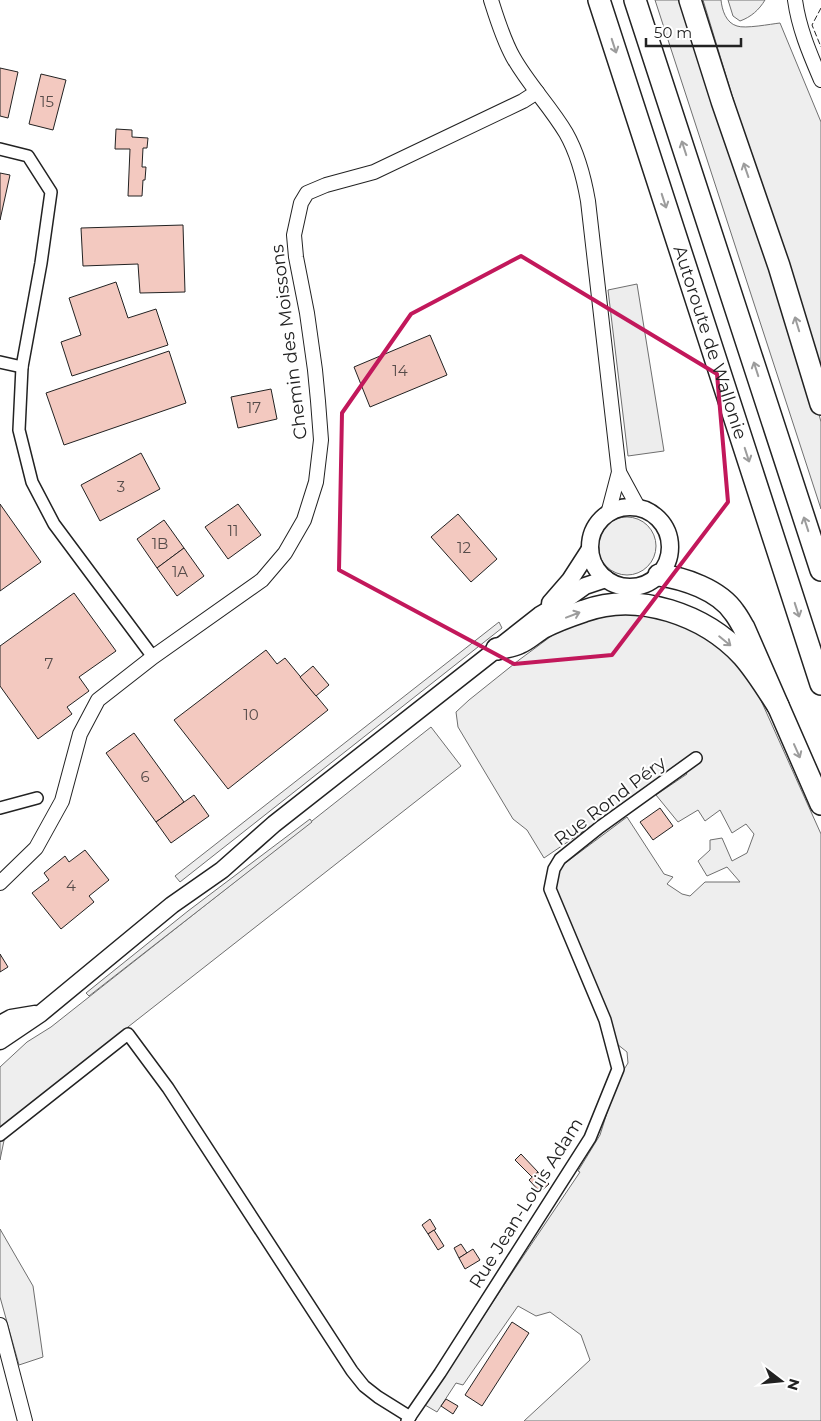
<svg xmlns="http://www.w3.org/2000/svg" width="821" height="1421" viewBox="0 0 821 1421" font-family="Montserrat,sans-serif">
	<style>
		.green { fill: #eee; stroke: #6f6f6f }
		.parking { fill: #ededed; stroke: #6f6f6f }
		.building { fill: #f3c9c0; stroke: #222 }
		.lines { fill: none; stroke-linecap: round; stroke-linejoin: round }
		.minor-casing { stroke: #222; stroke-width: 14 }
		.tertiary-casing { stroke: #222; stroke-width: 16 }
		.secondary-casing { stroke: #222; stroke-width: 19 }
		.motorway-casing { stroke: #222; stroke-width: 24 }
		.minor { stroke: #fff; stroke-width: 11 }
		.tertiary { stroke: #fff; stroke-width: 14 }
		.secondary { stroke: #fff; stroke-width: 16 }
		.motorway { stroke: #fff; stroke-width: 21 }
		.fence { stroke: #222; stroke-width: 1; stroke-dasharray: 6 2.5; stroke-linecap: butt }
		.oneway { stroke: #9c9c9c }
		.marked { fill: none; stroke: #c2185b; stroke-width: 4; stroke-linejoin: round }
		.labels { text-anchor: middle; stroke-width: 4; stroke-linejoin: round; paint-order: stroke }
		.number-label { font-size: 15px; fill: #564c4a }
		.street-label { font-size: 18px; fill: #222; stroke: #fff }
	</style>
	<rect width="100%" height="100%" fill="#fff"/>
	<g class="green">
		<polygon points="655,0 684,0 814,395 821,422 821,509"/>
		<path d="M703,0H721C722,10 726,23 737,26C745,29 771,24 780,23L821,122V367L735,105Z"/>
		<path d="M728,0H765C759,10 751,17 740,21L733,16Z"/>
		<circle cx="627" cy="546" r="29"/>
		<polygon points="636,608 712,638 745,673 759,696 821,834 821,1421 524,1421 590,1360 581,1335 550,1312 536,1316 518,1306 463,1385 456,1383 437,1412 425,1405 518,1264 580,1172 578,1171 600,1135 617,1081 628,1063 627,1052 617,1044 606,1013 556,888 557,873 564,864 627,817 664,874 673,877 667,884 682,894 690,896 705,882 740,882 727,867 707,876 698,861 710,850 710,840 722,838 732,861 747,853 754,834 746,824 732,833 720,810 705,821 698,810 678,822 656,795 687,774 681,765 544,858 527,830 513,819 458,727 456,712 469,700 519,660 569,623"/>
		<polygon points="431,727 461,766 8,1121 0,1160 0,1067 27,1042 51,1027"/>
		<polygon points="0,1229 33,1286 43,1357 19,1365 0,1297"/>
	</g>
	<g class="parking">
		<polygon points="637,284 664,451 628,456 608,290"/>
		<polygon points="499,622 502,628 180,882 175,876"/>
		<polygon points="310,819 312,822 89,996 86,993 188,911"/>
	</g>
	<g class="building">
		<polygon points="0,68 18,72 8,118 0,116"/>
		<polygon points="41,74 66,80 53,130 29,124"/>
		<polygon points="116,129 132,130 132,137 148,138 147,148 143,148 142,167 146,167 145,180 143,180 142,196 128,196 130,149 115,149"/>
		<polygon points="0,173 10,175 0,220"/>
		<polygon points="183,225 185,292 140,293 138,264 83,266 81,228"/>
		<polygon points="116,282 128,318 156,309 168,345 72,376 61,342 81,335 69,298"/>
		<polygon points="430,335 447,375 370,407 354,367"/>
		<polygon points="169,351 186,403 64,445 46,393"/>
		<polygon points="271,389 277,419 238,428 231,397"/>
		<polygon points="141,453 160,489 100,521 81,485"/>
		<polygon points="0,504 41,562 0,591"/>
		<polygon points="238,504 261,535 228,559 205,527"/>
		<polygon points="458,514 497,559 471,582 431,537"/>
		<polygon points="164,520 184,548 157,568 137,539"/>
		<polygon points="184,548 204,576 177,596 157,568"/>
		<polygon points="74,593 116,651 79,677 89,691 67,707 72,714 38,739 0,686 0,646"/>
		<polygon points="266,650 277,664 285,658 328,710 228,789 174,720"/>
		<polygon points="313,666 329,685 316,696 300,677"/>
		<polygon points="134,733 184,802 156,822 106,753"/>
		<polygon points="194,795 209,816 171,843 156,822"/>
		<polygon points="660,808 673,826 653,840 640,822"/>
		<polygon points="85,850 109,880 89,896 94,902 61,929 32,893 49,880 44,873 65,856 69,862"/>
		<polygon points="0,954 8,967 0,972"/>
		<polygon points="521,1154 538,1172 532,1177 515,1160"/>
		<polygon points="538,1172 549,1184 540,1192 529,1180"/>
		<polygon points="430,1219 436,1229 428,1234 422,1225"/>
		<polygon points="434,1230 444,1246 438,1250 428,1234"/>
		<polygon points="461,1244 467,1253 459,1258 454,1248"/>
		<polygon points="473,1249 480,1260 465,1269 459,1258"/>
		<polygon points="512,1322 529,1333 482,1406 465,1395"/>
		<polygon points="446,1399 458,1406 453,1414 441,1406"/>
	</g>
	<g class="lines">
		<g class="minor-casing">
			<g id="minor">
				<polyline points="0,149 28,156 51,192 41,263 22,367 19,430 32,482 54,524 153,657"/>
				<polyline points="0,362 22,367"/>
				<polyline points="0,808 37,798"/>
				<polyline points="0,1135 128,1034 168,1088 352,1371 364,1386 378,1397 410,1417"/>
				<polyline points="407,1421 440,1373 590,1138 618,1069 605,1020 550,889 554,869 560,859 600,827 696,758"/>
			</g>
		</g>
		<g class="tertiary-casing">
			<g id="tertiary">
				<path d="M491,0C497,19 503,39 513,57C528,84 550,106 566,133C578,154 584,178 588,201L619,472L608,514"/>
				<path d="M795,0C799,29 810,54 821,80"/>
				<polyline points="619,472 638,507"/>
				<polyline points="0,883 36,848 62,801 80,734 98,700 153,657 262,580 285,553 304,520 316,482 321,440 318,401 315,370 307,313 296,257 294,235 301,203 307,193 326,185 374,172 523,101 537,92"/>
				<polyline points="0,1325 25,1421"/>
			</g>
		</g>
		<g class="secondary-casing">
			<g id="secondary">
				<circle cx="630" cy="547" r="40"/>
				<polyline points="550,603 570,580 590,549"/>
				<polyline points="0,1024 11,1018 35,1014"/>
				<polyline points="0,1041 40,1014 172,905 222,870 274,824 540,615 564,601 585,586 606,579"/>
			</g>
		</g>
		<g class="motorway-casing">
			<g id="motorway">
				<path id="s1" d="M599,0L821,684"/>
				<polyline points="635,0 821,570"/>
				<polyline points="690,0 722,101 779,266 821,404"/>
				<path d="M659,575C684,578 719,590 734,612C738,617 741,623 744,628L821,804"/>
				<path d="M497,649C505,647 513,646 519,643C527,640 534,633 542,628C555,621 569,616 584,611C638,591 705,615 743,656C757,672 767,689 778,706"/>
			</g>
		</g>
		<use href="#minor" class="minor"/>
		<use href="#tertiary" class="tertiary"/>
		<use href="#secondary" class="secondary"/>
		<use href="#motorway" class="motorway"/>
		<polyline class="fence" points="821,8 812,25 821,47"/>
	</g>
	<defs><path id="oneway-shaft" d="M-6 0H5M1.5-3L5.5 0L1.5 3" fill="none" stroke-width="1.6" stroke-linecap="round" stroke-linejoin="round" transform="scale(1.25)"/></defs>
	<g class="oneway">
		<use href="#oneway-shaft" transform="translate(614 46) rotate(72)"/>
		<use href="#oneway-shaft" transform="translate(684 148) rotate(-108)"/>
		<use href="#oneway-shaft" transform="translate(746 170) rotate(-109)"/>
		<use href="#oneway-shaft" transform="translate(664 201) rotate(72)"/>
		<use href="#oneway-shaft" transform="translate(797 324) rotate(-107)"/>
		<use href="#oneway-shaft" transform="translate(756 369) rotate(-108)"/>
		<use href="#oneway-shaft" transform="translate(747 455) rotate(72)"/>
		<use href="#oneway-shaft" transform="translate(806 524) rotate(-108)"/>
		<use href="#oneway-shaft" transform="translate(797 610) rotate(72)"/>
		<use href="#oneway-shaft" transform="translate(573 615) rotate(-21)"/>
		<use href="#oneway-shaft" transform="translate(725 641) rotate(39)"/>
		<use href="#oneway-shaft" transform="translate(797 751) rotate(66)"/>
	</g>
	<path class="marked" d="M521,256L717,374L728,502L612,655L514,664L339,570L342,413L411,314Z"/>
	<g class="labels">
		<g class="number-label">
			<text x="47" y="107">15</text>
			<text x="400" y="376">14</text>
			<text x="254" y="413">17</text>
			<text x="121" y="492">3</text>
			<text x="233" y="536">11</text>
			<text x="160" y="549">1B</text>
			<text x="464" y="553">12</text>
			<text x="180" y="577">1A</text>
			<text x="49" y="669">7</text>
			<text x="251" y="720">10</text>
			<text x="145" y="782">6</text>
			<text x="71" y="891">4</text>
		</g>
		<g class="street-label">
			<text transform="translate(289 342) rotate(-97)" y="6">Chemin des Moissons</text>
			<text dy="6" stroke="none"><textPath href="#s1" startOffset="360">Autoroute de Wallonie</textPath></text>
			<text transform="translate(610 801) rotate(-37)" y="6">Rue Rond Péry</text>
			<text transform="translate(526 1203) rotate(-58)" y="6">Rue Jean-Louis Adam</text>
		</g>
	</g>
	<g transform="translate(781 1381) rotate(106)" stroke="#ffffff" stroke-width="4" paint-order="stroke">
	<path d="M0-4L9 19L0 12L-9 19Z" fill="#222222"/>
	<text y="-8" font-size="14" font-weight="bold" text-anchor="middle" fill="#222222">N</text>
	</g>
	<path d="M646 38v8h95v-8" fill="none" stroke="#222222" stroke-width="2.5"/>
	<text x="654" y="38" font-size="15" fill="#222222" stroke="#ffffff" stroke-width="4" paint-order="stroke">50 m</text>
</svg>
